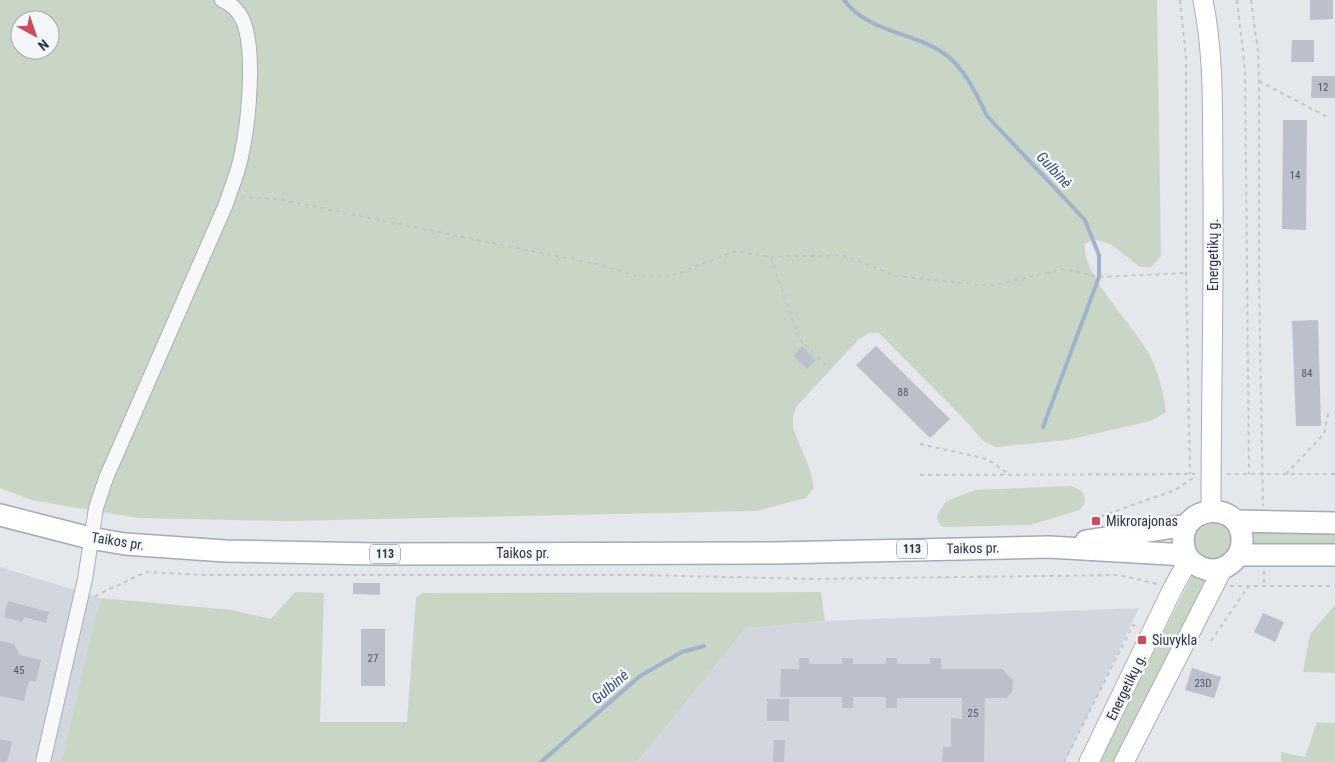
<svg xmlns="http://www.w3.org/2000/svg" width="1335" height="762" viewBox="0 0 1335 762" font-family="'Roboto Condensed',sans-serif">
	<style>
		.built { fill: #d2d6de }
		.green { fill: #c9d6c5; fill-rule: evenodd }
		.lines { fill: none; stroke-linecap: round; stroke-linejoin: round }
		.stream { stroke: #9fb4cc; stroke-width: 4 }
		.building { fill: #bbc0ca }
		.street-casing { stroke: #a9aeb7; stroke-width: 16 }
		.secondary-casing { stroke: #a9aeb7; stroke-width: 21 }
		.primary-casing { stroke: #a3abb8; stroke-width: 24 }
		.path { stroke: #c2c5cb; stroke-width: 2; stroke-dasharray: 4 4; stroke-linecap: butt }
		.street { stroke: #f7f8fa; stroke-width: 14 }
		.secondary { stroke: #fff; stroke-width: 19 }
		.primary { stroke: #fff; stroke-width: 21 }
		.poi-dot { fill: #d1495b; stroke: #f4f6f9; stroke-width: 2 }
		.labels { text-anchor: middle; stroke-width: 5; stroke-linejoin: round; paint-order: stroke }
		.number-label { font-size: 11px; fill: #4f5766 }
		.shield { fill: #f4f6f9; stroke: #676e7b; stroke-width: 1 }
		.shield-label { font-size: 12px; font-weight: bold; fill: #2b3445 }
		.street-label { font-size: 14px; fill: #2b3445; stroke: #f4f6f9 }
		.poi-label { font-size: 14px; fill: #2b3445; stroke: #f4f6f9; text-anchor: start }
		.water-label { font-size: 15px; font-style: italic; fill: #34527a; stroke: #f4f6f9 }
	</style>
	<rect width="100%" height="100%" fill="#e4e7ec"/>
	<g class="built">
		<polygon points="0,567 100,598 61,762 0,762"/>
		<polygon points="1139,608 1065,762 637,762 746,628 825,621"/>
	</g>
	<g class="green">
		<path d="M0,0H1157L1161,256L1151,267H1140L1112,245L1094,239L1085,244C1081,275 1134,325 1149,354C1159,373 1163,391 1166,412L1151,421L1067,440L996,447L983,441L966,421L879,333H870L859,339L796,407L793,416V428L810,470L814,488L806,498L756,511L287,521L138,518L31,500L0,488ZM20,20H50V50H20Z"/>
		<polygon points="1072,486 1083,492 1085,502 1080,510 1030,525 943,527 938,522 937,516 946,501 975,490"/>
		<path d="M1217,520L1229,528C1230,533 1232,539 1232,543C1231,555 1215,564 1205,559C1200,557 1196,551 1193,548L1192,533L1196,527Z"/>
		<polygon points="1255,532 1335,532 1335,547 1251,546 1249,536"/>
		<polygon points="1195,574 1205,577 1206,581 1115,762 1099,762 1192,576"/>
		<polygon points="295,592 324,593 320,722 407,722 416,598 422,593 821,592 825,621 746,628 637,762 61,762 100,598 232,610 271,619"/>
		<polygon points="1335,605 1335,673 1303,672 1310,634"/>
		<polygon points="1317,722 1335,723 1335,762 1281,762 1281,752 1305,757"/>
	</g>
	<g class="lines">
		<g class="stream">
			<path d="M844,0C871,36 924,32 953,61C968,76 978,97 987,116L1085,220L1099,255V277L1043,427"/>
			<polyline points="541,762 640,676 682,652 704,646"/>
		</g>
	</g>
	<g class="building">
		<polygon points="1310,0 1333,0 1333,19 1310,20"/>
		<polygon points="1292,40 1314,40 1314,62 1291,62"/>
		<polygon points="1312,76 1335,76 1335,98 1311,98"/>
		<polygon points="1283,120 1307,120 1306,230 1282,229"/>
		<polygon points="1318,320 1321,426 1296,426 1292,321"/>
		<polygon points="802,346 816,360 807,369 793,356"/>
		<polygon points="876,346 950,419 930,438 856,365"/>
		<polygon points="353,583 380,583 380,595 353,594"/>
		<polygon points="8,601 49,612 46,623 24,617 22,622 4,617"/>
		<polygon points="1263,613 1284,622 1275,642 1254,632"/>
		<rect x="361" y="629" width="24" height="57"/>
		<polygon points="0,641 14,644 20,655 41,660 36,682 29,681 24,701 0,696"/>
		<polygon points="799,658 809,658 809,664 842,664 842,658 853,658 853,664 886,664 886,658 897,658 897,664 930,664 930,658 941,658 941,669 1002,669 1013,680 1012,692 1006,698 985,698 984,762 942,762 943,747 951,747 951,718 962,719 962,698 897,698 897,708 886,708 886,697 853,697 853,708 842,708 842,697 780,697 781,669 799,669"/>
		<polygon points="1192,668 1221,677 1214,698 1185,690"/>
		<rect x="767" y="699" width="22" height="22"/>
		<polygon points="0,739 12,742 7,762 0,762"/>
		<polygon points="774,740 785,740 784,762 773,762"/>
	</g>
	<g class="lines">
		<g class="street-casing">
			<path id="street" d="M43,762L85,579L96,508L106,478L226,204C231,188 238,173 241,157C248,126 259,35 237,11C233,6 227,2 222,0"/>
		</g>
		<g class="secondary-casing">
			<g id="secondary">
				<path d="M1203,0C1215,59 1212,121 1213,181C1214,291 1211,401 1211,510"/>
				<polyline points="1089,762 1173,588 1189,559"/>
				<polyline points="1124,762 1223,568"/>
			</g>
		</g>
		<g class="primary-casing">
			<g id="primary">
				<path d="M0,515L90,538L125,544L225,551L376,554L774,553L1049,547L1186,555C1197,570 1215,575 1230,564C1238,558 1242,550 1242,541C1244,497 1168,503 1186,555"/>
				<polyline points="1236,521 1335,523"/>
				<polyline points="1086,541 1187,525"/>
				<polyline points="1238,555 1335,555"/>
			</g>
		</g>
		<g class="path">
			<polyline points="1180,0 1186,58 1186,273 1190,474"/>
			<polyline points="1237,0 1245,69 1249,474"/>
			<polyline points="1251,0 1258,51 1259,81 1259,280 1263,506"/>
			<polyline points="1259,81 1329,118"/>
			<polyline points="241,197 277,199 600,265 637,276 671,276 735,251 771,257 799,339 826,365"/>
			<polyline points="771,257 843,255 896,276 991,286 1063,269 1099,277 1186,273"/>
			<polyline points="920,444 987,459 1009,474"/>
			<polyline points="1227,474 1335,474"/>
			<polyline points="1286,474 1324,434 1329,410"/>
			<polyline points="920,475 1195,474"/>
			<polyline points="1096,521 1096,518 1175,490 1196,476"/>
			<polyline points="1264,571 1264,586"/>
			<polyline points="1230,586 1335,586"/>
			<polyline points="95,596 146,572 205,575 642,575 811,579 1119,575 1158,584"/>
			<polyline points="1211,641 1248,587"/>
			<polyline points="1064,762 1133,625 1136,626"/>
		</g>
		<use href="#street" class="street"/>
		<use href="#secondary" class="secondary"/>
		<use href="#primary" class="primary"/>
	</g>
	<g class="poi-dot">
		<rect x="1091" y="516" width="10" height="10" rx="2.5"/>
		<rect x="1137" y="635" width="10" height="10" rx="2.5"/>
	</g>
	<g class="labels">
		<g class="number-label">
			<text x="1323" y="91">12</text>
			<text x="1295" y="179">14</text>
			<text x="1307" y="377">84</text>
			<text x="903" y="396">88</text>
			<text x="373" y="662">27</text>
			<text x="19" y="674">45</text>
			<text x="1203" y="687">23D</text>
			<text x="973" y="717">25</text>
		</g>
		<g class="shield">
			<rect x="897" y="539.5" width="30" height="19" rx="4"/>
			<rect x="370" y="544.5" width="30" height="19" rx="4"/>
		</g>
		<g class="shield-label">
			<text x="912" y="553">113</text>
			<text x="385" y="558">113</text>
		</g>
		<g class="street-label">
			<text transform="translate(1213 255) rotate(-90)" y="5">Energetikų g.</text>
			<text transform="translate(118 541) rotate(9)" y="5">Taikos pr.</text>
			<text transform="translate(973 548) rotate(-1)" y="5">Taikos pr.</text>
			<text x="523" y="558">Taikos pr.</text>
			<text transform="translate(1126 687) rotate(-64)" y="5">Energetikų g.</text>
		</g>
		<g class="poi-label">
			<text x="1106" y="526">Mikrorajonas</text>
			<text x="1152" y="645">Siuvykla</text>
		</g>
		<g class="water-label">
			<text transform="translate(1054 170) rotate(47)" y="5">Gulbinė</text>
			<text transform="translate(610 687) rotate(-41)" y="5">Gulbinė</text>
		</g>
	</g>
	<g transform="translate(35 35) rotate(140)"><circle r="24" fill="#f4f6f9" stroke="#a4a8b1"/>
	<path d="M0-4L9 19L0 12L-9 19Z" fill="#d1495b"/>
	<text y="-8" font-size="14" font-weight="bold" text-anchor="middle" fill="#2b3445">N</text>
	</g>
</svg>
